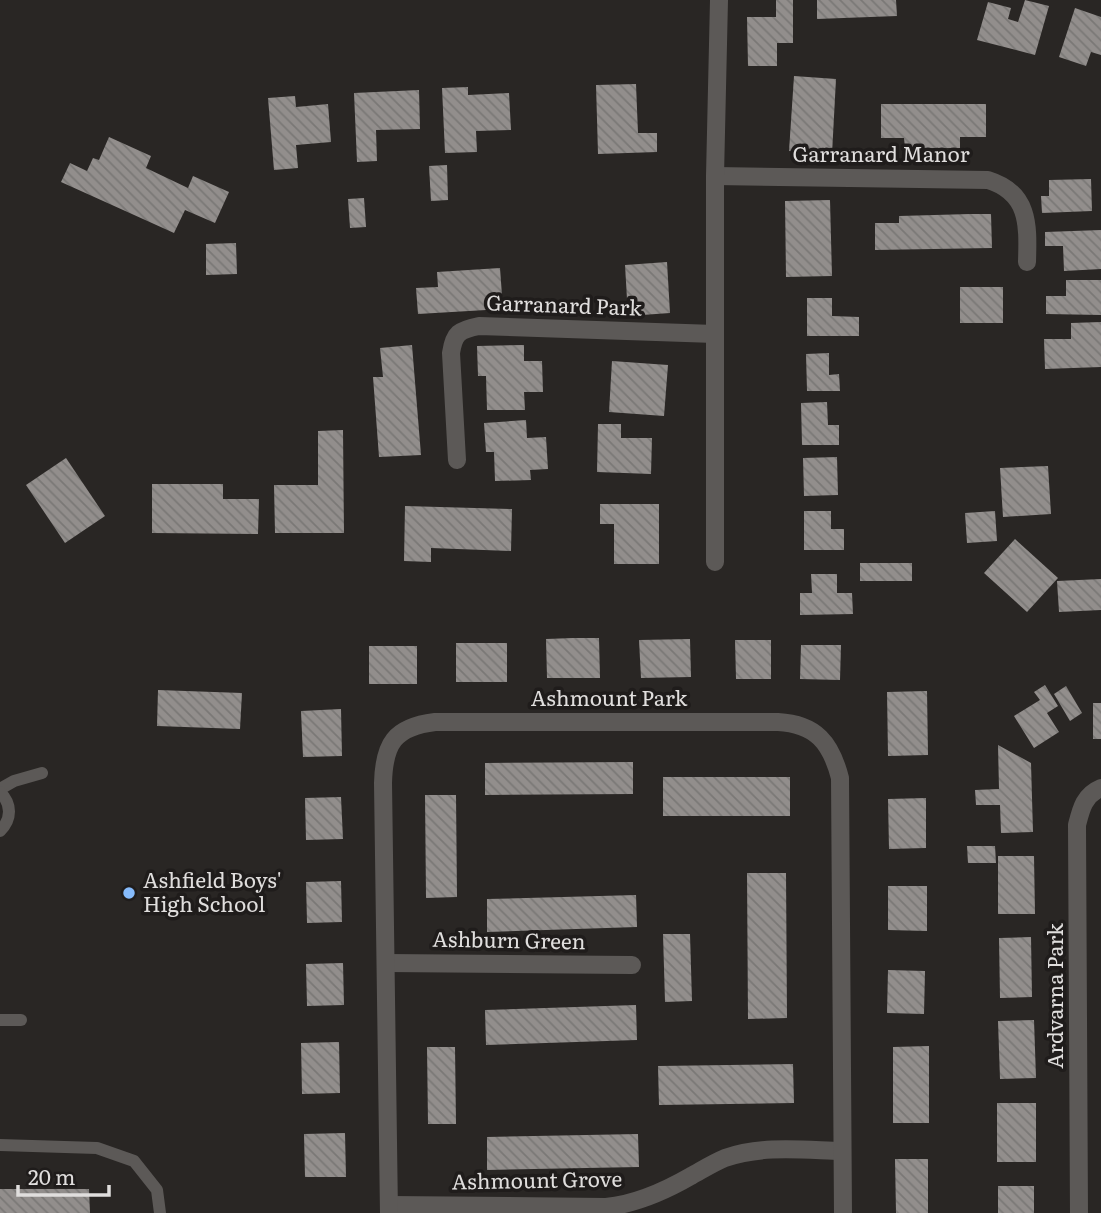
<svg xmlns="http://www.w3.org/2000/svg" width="1101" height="1213" viewBox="0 0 1101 1213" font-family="Literata,serif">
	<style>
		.building { fill: url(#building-back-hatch) }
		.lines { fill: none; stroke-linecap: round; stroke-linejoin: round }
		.lane { stroke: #5c5957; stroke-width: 12 }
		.street { stroke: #5c5957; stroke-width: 18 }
		.poi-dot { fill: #86bbfb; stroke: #1f1c1b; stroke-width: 2.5 }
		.labels { text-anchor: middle; stroke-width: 7; stroke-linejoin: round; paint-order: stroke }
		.street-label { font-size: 21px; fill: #e0dedd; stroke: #1f1c1b }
		.poi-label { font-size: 21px; fill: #e0dedd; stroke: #1f1c1b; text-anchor: start }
	</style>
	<defs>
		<pattern id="building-back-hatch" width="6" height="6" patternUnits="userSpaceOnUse" patternTransform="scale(1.75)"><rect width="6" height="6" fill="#928e8c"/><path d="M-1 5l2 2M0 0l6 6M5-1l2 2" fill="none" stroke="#7a7876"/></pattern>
	</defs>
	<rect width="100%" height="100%" fill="#292624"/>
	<g class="building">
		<polygon points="776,0 793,0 793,43 777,43 777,66 748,66 747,17 776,17"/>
		<polygon points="817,0 896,0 897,16 817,19"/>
		<polygon points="1025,0 1049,6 1035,55 977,40 988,2 1011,8 1008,19 1018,22"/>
		<polygon points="1075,8 1101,17 1101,55 1091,52 1086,66 1059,57"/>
		<polygon points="794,76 836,79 832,154 789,151"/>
		<polygon points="636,84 638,133 657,133 657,152 598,154 596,85"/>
		<polygon points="468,87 468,95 509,93 511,130 476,131 477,152 445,153 442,88"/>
		<polygon points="419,90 420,129 376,130 377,161 357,162 354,93"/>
		<polygon points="295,96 296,107 328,104 331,142 296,145 298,168 274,170 268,98"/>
		<polygon points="881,104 986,104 986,137 960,137 960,148 905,148 904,138 881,138"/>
		<polygon points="109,137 151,156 146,168 188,188 193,176 229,192 215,223 185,210 174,233 61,182 70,163 87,171 93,158 99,160"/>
		<polygon points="447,165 448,200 431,201 429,166"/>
		<polygon points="1091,179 1092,211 1042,213 1041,196 1049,196 1049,180"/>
		<polygon points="364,198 366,227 350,228 348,199"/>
		<polygon points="830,200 832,276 786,277 785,201"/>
		<polygon points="970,214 991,214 992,248 875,250 875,223 899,223 899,216"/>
		<polygon points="1101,230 1101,269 1064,271 1063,246 1045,246 1045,232"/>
		<polygon points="236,243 237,274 206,275 206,244"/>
		<polygon points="667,262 670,313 628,316 625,265"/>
		<polygon points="500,268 503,309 418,314 416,288 438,287 437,272"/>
		<polygon points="1066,280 1101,280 1101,315 1046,314 1046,296 1066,296"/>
		<rect x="960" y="287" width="43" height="36"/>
		<polygon points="807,298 832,298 832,316 859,317 859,336 807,336"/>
		<polygon points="1101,322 1101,367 1045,369 1044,339 1071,339 1071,323"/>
		<polygon points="412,345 421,455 379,457 373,377 383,377 380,348"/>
		<polygon points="524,345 524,361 542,361 543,392 524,392 525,410 487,410 486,376 478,376 477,346"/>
		<polygon points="829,353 829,375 839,374 840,391 807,391 806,354"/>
		<polygon points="612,361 668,365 664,416 609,412"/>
		<polygon points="827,402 828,425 839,425 839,445 802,445 801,403"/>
		<polygon points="526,420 527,438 546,437 548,469 530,470 531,480 495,481 494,452 486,452 484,423"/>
		<polygon points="598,424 621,424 621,438 652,438 651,474 597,472"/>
		<polygon points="343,430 344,533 275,533 274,485 318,485 318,431"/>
		<polygon points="837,457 838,495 804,496 803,458"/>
		<polygon points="66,458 105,516 65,543 26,485"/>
		<polygon points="1048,466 1051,514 1003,517 1000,468"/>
		<polygon points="152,484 223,484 223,499 259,499 258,534 152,533"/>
		<polygon points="600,504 659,504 659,564 614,564 614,524 600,524"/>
		<polygon points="405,506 512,509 511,551 431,548 431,562 404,561"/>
		<polygon points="804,511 831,511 831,529 844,529 844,550 804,550"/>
		<polygon points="995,511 997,541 967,543 965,513"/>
		<polygon points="1015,539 1058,578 1027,612 984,573"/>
		<rect x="860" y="563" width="52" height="18"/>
		<polygon points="811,574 837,574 837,593 852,593 853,614 800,615 800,593 812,593"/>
		<polygon points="1101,579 1101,610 1059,612 1057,581"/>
		<polygon points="573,638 599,638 600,678 547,678 546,639"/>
		<polygon points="690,639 691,677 641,678 639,640"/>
		<polygon points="735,640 771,640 771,679 736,679"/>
		<rect x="456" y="643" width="51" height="39"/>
		<polygon points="801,645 841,645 840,680 800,679"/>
		<rect x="369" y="646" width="48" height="38"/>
		<polygon points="1045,685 1058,706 1047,713 1059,732 1034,748 1014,716 1040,700 1034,692"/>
		<polygon points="1066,686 1082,713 1070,721 1054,694"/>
		<polygon points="158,690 242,693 240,729 157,726"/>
		<polygon points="927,691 928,755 888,756 887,692"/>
		<rect x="1093" y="703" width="8" height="36"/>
		<polygon points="341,709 342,756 303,757 301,711"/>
		<polygon points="998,745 1031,763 1033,832 1001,833 1000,805 976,805 975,790 999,789"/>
		<polygon points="633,762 633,794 485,795 485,763"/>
		<rect x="663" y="777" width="127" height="39"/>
		<polygon points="425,795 456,795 457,897 426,898"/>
		<polygon points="341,797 343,839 306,840 305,798"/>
		<polygon points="926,798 926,848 889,849 888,799"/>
		<polygon points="967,846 995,846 996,863 968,863"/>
		<polygon points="998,856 1034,856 1035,914 998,914"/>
		<polygon points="747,873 786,873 787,1018 748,1019"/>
		<polygon points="341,881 342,922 307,923 306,882"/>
		<polygon points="888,886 927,886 927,931 888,930"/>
		<polygon points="636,895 637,927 487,932 487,899"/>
		<polygon points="663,934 690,934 692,1001 665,1002"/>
		<polygon points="1031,937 1032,997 1000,998 999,938"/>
		<polygon points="343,963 344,1005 307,1006 306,964"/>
		<polygon points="888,970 925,971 924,1014 887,1013"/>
		<polygon points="636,1005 637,1040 486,1045 485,1010"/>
		<polygon points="1034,1020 1036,1078 1000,1079 998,1021"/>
		<polygon points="339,1042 340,1093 302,1094 301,1043"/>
		<polygon points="929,1046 929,1123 893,1123 893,1047"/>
		<polygon points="427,1047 455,1047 456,1124 428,1124"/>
		<polygon points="793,1064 794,1103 659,1105 658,1066"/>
		<rect x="997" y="1103" width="39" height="59"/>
		<polygon points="345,1133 346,1177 305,1177 304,1134"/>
		<polygon points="638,1134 639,1167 487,1170 487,1137"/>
		<polygon points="895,1159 928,1159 928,1213 896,1213"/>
		<rect x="998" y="1186" width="36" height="27"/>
		<polygon points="0,1189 89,1189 90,1213 0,1213"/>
	</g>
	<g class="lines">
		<g class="lane">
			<polyline points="0,789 14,781 42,773"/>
			<path d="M0,792C12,804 12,819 0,831"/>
			<polyline points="0,1020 21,1020"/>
			<polyline points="0,1145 97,1148 134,1161 157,1190 160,1213"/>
		</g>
		<g class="street">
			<path d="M715,176L988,180C1030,193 1028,226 1027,262"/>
			<path d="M457,460L451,353C454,333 459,330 479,326L715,334"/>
			<polyline points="715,562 715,176 719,0"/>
			<polyline points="386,963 632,965"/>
			<path d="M389,1205L606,1207C636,1204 665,1191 691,1176C702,1170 713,1163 725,1158C762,1145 803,1150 842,1151"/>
			<path d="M389,1213L383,783C384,744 394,727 435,722H778C816,724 831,743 840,778L843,1213"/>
			<path d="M1079,1213L1077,825C1081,809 1084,795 1101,788"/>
		</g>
	</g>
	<circle class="poi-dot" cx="129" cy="893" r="7"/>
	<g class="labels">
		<g class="street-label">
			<text x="881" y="162">Garranard Manor</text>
			<text transform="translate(564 306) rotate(2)" y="7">Garranard Park</text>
			<text x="609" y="706">Ashmount Park</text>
			<text transform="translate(509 941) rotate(1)" y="7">Ashburn Green</text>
			<text transform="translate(1056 996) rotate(-90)" y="7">Ardvarna Park</text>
			<text transform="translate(537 1181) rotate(-1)" y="7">Ashmount Grove</text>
		</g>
		<g class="poi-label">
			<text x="143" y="888">Ashfield Boys'<tspan x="143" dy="24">High School</tspan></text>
		</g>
	</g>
	<path d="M18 1185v10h91v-10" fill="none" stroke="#e0dedd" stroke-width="3.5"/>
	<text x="28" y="1185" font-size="21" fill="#e0dedd" stroke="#1f1c1b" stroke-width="5" paint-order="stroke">20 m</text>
</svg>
